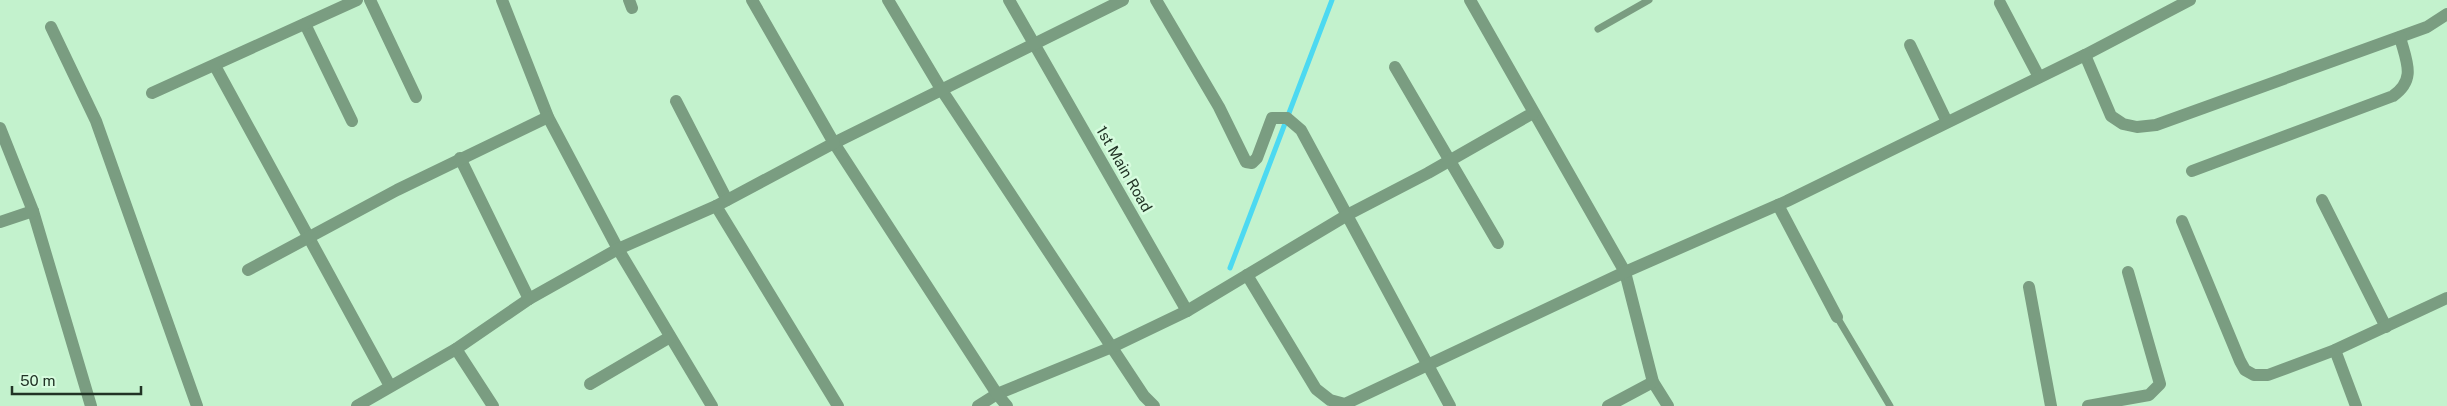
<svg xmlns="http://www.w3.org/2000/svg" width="2447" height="406" viewBox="0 0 2447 406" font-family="'Public Sans',sans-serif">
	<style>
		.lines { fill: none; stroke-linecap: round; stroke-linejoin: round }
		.stream { stroke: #4cd9f1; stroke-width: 5 }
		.service { stroke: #7a9d81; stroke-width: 7 }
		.minor { stroke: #7a9d81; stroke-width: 12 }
		.tertiary { stroke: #7a9d81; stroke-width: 12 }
		.labels { text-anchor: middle; stroke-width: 5; stroke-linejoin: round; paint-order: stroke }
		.street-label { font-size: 15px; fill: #213325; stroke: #d7fcdf }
	</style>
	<rect width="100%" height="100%" fill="#c3f2cd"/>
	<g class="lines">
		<polyline class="stream" points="1230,268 1332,0"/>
		<g class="service">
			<polyline points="1598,29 1649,0"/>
			<polyline points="1837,317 1890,406"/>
		</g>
		<g class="minor">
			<polyline points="370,0 416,97"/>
			<polyline points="502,0 548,117 618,249 712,406"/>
			<polyline points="629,0 632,8"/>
			<polyline points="888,0 941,89 1144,396 1154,406"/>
			<polyline points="1009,0 1187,311"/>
			<polyline points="1156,0 1219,107 1246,162 1252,163 1257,158 1272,118 1287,118 1301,130 1450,406"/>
			<polyline points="1470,0 1625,272 1653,382 1668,406"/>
			<polyline points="2000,3 2039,77"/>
			<polyline points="305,24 352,121"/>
			<polyline points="51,27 96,121 197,406"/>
			<polyline points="1910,45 1947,122"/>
			<polyline points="2085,55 2111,116 2123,124 2137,127 2156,125 2427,27 2447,14"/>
			<polyline points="215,66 390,386"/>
			<polyline points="1395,67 1498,243"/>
			<polyline points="152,93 357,0"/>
			<polyline points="676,101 727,200"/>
			<polyline points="0,128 33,211 91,406"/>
			<polyline points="460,158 529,299"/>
			<path d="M2192,171L2393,96C2417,79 2406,61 2400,37"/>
			<polyline points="2322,200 2386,327"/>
			<polyline points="1778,205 1837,317"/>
			<polyline points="716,206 838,406"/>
			<polyline points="2182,221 2240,361 2245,370 2254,375 2268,375 2335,350 2447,298"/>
			<polyline points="0,222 33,211"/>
			<polyline points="248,270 397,190 548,117"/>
			<polyline points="1247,275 1316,389 1330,400 1345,404 1625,272 1787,201 2085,55 2190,0"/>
			<polyline points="2029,287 2051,406"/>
			<polyline points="456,349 493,406"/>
			<polyline points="2335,350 2356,406"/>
			<polyline points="590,384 670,337"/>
			<polyline points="978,406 997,394 1112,347 1187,311 1349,214 1428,173 1533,113"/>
			<polyline points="1007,406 997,394 834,143 1123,0"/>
			<polyline points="1608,406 1653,382"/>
			<polyline points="2088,406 2149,395 2160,384 2128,272"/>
		</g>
		<polyline class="tertiary" points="357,406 456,349 529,299 618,249 716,206 834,143 752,0"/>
	</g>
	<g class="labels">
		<g class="street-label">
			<text transform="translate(1124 169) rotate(60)" y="5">1st Main Road</text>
		</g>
	</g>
	<path d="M12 386v8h129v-8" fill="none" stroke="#213325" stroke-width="2.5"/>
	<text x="20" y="386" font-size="15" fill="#213325" stroke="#d7fcdf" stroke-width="4" paint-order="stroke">50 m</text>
</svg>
